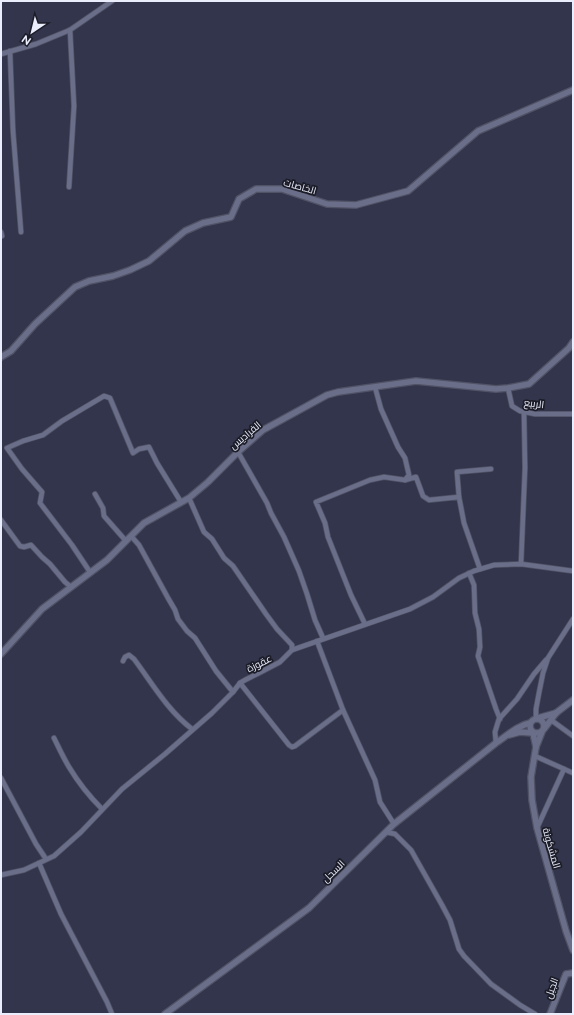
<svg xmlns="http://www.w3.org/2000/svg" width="574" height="1015" viewBox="0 0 574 1015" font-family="Raleway,Cairo,sans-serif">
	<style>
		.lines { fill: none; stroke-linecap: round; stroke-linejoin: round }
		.minor-casing { stroke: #505266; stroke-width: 6 }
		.tertiary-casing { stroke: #505266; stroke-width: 8 }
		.minor { stroke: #6a6e88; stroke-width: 4.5 }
		.tertiary { stroke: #6a6e88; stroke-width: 5.5 }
		.labels { text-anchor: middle; stroke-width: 3.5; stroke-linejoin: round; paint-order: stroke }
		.street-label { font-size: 10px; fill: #eaedfc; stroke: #1c1d28 }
	</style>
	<rect width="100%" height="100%" fill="#32354b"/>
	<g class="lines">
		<g class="minor-casing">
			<g id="minor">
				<polyline points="10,51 13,131 21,232"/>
				<polyline points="1,54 36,44 70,30 112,1"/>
				<polyline points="69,187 74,106 70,30"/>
				<polyline points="1,232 2,236"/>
				<polyline points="375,387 381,409 398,447 405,458 409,475 405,480"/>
				<polyline points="508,388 512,406 520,411 535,414 573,414"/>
				<polyline points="238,452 267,503 271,513 284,537 299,571 307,594 315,620 323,638"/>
				<polyline points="95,494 103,508 104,516 126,541"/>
				<polyline points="459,497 457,472 491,469"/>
				<polyline points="189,498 204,532 212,539 224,558 233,566 266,614 277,629 292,645 292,650"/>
				<polyline points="1,520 20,546 24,547 31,545 42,557 50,564 65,582 71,587"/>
				<polyline points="131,536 139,545 168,598 175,610 178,619 187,631 195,638 216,671 233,692"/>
				<polyline points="521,564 525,468 524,412"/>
				<polyline points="90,572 72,545 40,503 42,492 22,469 7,448 23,441 43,435 62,421 104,396 110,398 133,453 139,449 149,447 157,463 181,502"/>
				<polyline points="469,573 474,585 475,613 479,629 480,647 478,656 496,709 500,719"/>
				<polyline points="365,624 351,595 328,537 325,523 316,502 370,480 384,477 405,480 416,477 423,496 429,500 459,497 464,523 480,569"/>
				<path d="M123,661L125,657L129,655L134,659C152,683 168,711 192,729"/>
				<polyline points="240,683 289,745 292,747 295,746 343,710 317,641"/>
				<polyline points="343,710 375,780 380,802 394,824"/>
				<polyline points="536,718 536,709 539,693 543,673 548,658 573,619"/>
				<polyline points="551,720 573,736"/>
				<path d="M54,738C59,748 63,757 69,767C78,782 89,796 102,809"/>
				<polyline points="496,743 495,732 499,719 517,699 534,674 546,660"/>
				<polyline points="535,756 573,773"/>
				<polyline points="1,778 36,844 46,859"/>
				<polyline points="537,828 564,769"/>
				<polyline points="386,832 395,834 411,850 442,905 450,920 459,949 464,956 491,984 520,1005 535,1014"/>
				<polyline points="39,863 61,914 107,1002 112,1014"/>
				<polyline points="1,875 24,870 54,856 81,832 122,789 165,754 212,713 233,692 240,683 245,680 259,673 280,662 292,650 410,609 433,597 459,578 474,571 494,565 521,564 573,571"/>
			</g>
		</g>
		<g class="tertiary-casing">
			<g id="tertiary">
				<polyline points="1,357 11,351 35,324 75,287 89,281 113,276 130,270 149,261 185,231 203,223 231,217 239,199 256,189 282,189 327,204 356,205 408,191 478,131 573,90"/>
				<polyline points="1,654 42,609 107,560 144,523 189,498 208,482 238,452 263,430 327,395 338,392 416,381 496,389 508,388 529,384 569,348 573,342"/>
				<polyline points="538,718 556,713"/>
				<circle cx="537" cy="726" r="7"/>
				<polyline points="544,729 556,713 573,700"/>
				<polyline points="542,732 536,747 531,777 532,800 537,828 566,931 573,950"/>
				<polyline points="509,735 520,732 533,733 536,747"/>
				<path d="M165,1014L309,908L394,824L496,743C507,736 516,726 530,723"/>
				<polyline points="550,1014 566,974 573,973"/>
			</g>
		</g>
		<use href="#minor" class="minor"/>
		<use href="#tertiary" class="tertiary"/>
	</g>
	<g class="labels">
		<g class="street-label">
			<text transform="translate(300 186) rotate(16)" y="4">الخاصات</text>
			<text transform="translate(534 403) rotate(7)" y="4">الربيع</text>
			<text transform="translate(245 435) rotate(-40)" y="4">الفراديس</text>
			<text transform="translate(259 663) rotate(-26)" y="4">عقوزة</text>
			<text transform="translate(552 848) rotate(74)" y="4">المشكونة</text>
			<text transform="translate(333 871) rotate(-44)" y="4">السحل</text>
			<text transform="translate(551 988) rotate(-69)" y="4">الجبل</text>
		</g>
	</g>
	<rect width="574" height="1015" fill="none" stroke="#eaedfc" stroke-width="4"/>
	<g transform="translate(32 32) rotate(215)" stroke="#1c1d28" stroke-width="3" paint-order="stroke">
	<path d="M0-3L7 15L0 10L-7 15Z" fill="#eaedfc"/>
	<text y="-6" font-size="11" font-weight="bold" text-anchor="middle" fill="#eaedfc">N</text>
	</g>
</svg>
